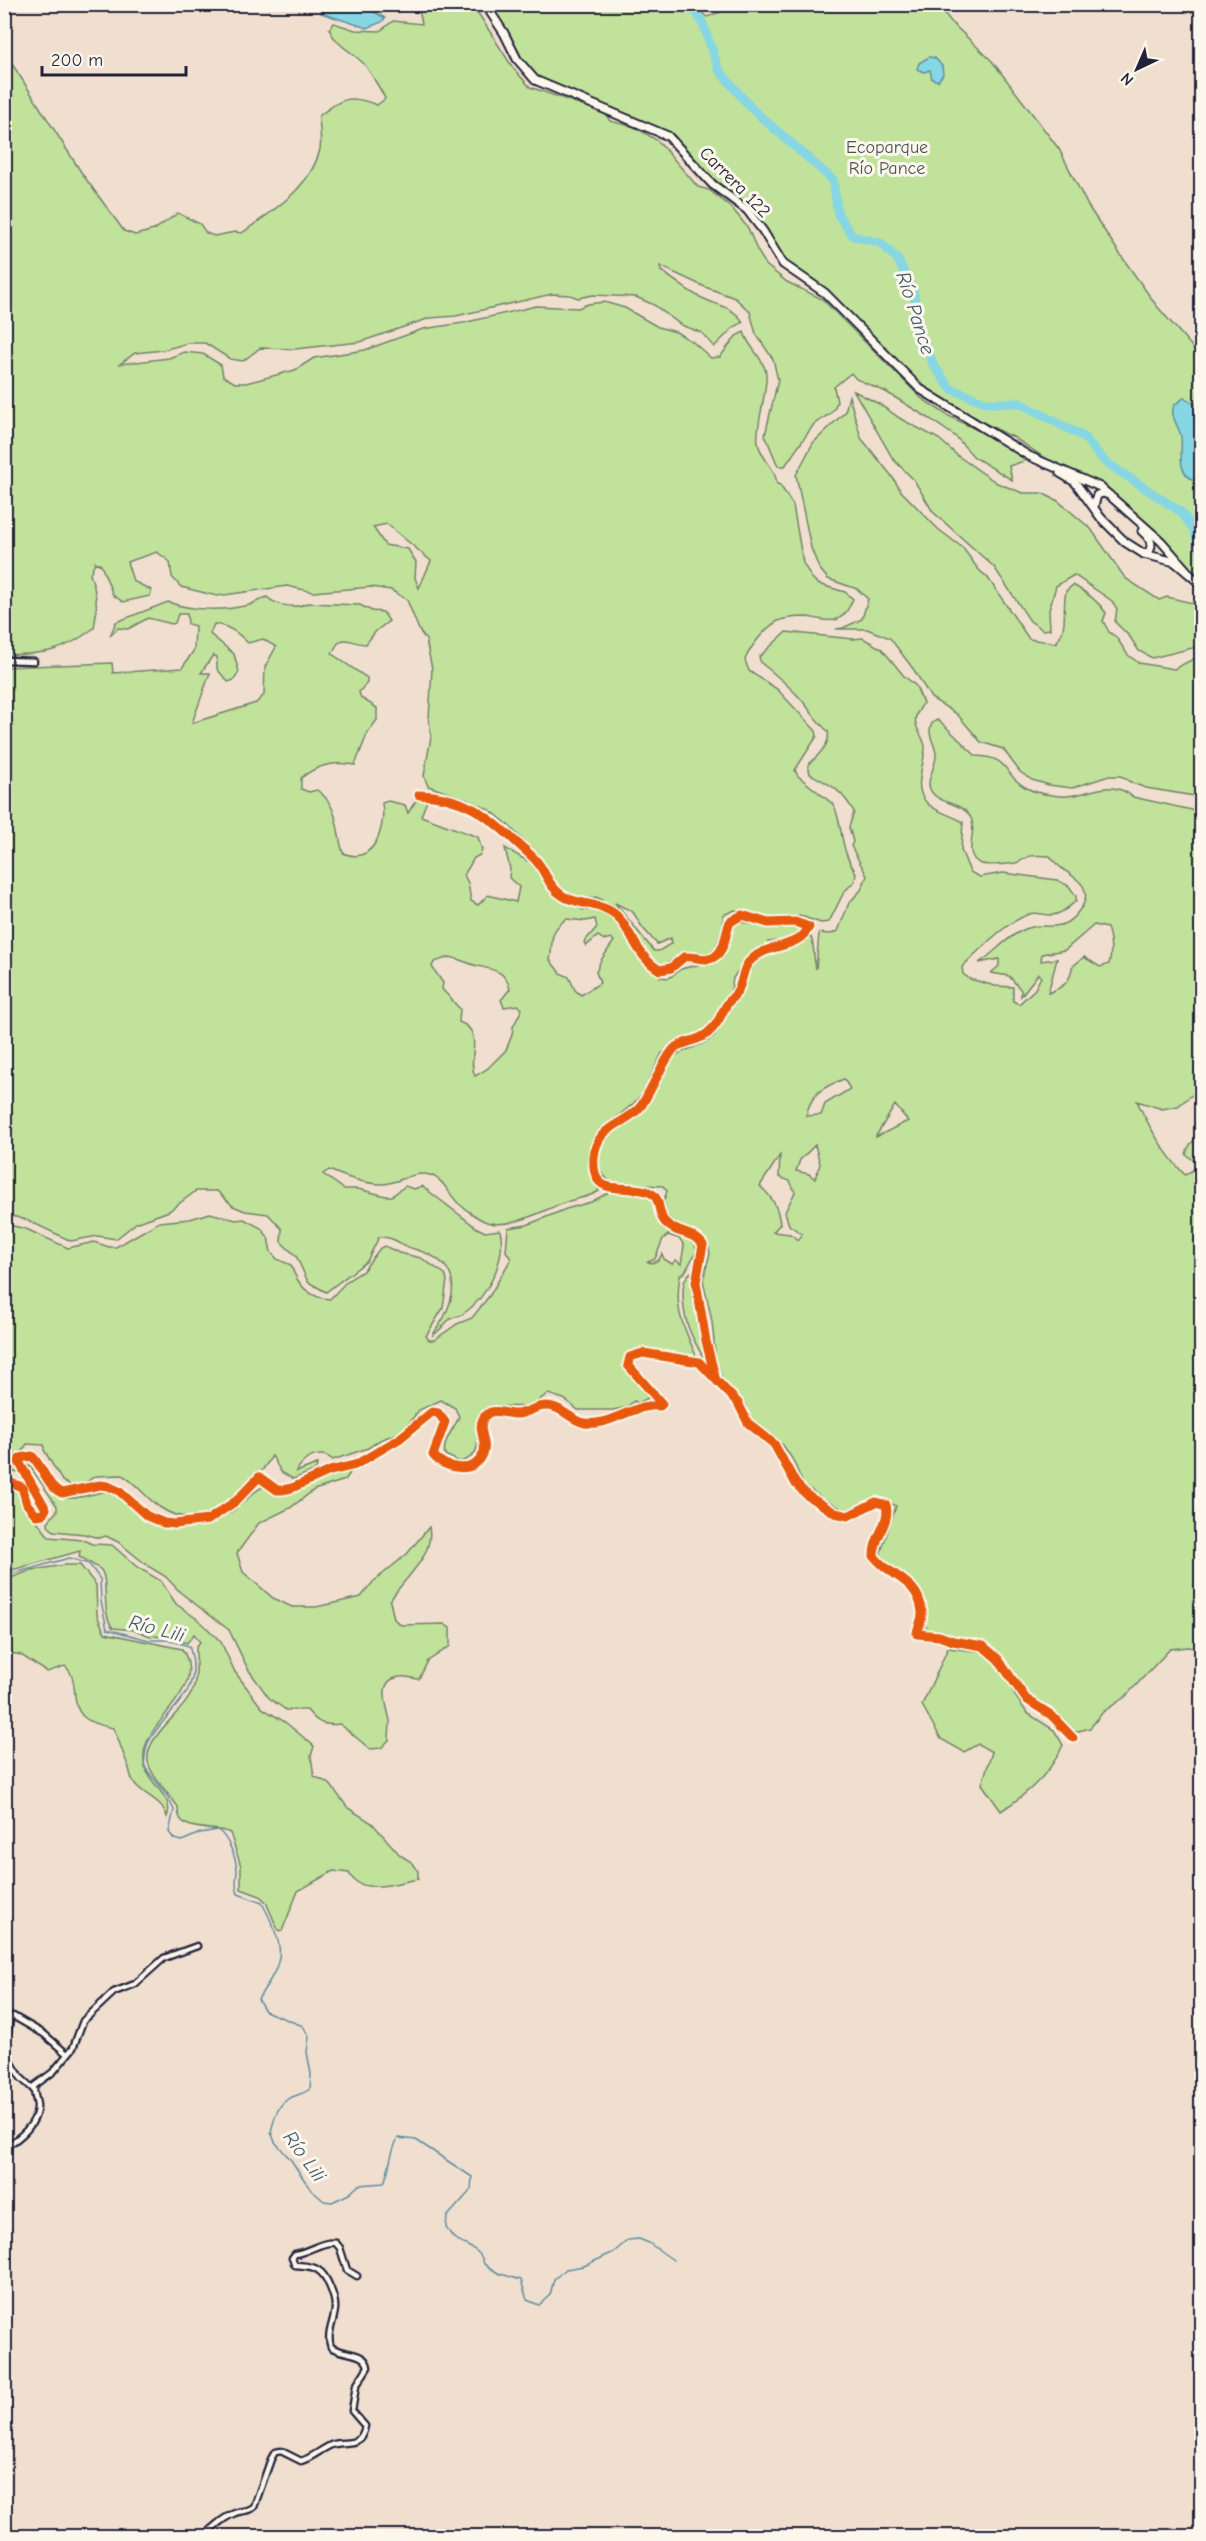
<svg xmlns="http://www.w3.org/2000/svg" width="1206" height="2541" viewBox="0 0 1206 2541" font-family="'Comic Neue',sans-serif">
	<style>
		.green { fill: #c1e29a; stroke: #72826a; stroke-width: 1.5; fill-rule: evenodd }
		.water { fill: #87d6e4; stroke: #5f8ea0; stroke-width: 1.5 }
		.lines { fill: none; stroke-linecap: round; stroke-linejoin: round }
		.stream { stroke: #5f8ea0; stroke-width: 1.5 }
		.river { stroke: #87d6e4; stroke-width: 9 }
		.street-casing { stroke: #22223b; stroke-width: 9 }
		.secondary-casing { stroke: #22223b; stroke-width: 11 }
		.street { stroke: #fbf7ec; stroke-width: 4.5 }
		.secondary { stroke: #fbf7ec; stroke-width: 7 }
		.cycleway-casing { stroke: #fbf7ec; stroke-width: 13 }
		.cycleway { stroke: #e8590c; stroke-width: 9 }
		.labels { text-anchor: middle; stroke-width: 6; stroke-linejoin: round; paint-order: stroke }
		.park-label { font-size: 18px; fill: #4a5253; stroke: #fbf7ec }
		.street-label { font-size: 18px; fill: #22223b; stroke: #fbf7ec }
		.water-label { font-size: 20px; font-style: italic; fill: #40586e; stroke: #fbf7ec }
	</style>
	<rect width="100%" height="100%" fill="#f0dfcf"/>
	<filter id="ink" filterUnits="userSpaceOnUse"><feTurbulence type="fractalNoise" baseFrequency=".0167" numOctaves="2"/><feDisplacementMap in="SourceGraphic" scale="12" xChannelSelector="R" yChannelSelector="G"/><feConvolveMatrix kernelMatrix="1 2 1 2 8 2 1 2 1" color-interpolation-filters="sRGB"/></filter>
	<g filter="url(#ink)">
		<g class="green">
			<path d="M418,5H473L513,68L530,87L605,113L610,121L635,127L658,141L698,187L709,190L731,207L748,228L757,250L766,265L787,282L822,299L921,398L947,415L1033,458L1009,466L1012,480L974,457L956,437L930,419L886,392L856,379L851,373L834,387L837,402L834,409L830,414L814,424L785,466H778L765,435L778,380L773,359L756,334L750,312L735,298L705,287L660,266L661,271C674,279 688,292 702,298C716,305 734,307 743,322L733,328L714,347L702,333L681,325L654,305L636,297L593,295L578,298L570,295L552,294L456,316L430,318L360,342L295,349L260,348L243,361L230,359L205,343H188L163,350L135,353L120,364L169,358L184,352L203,354L221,365L223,376L235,383H246L295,370L314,358L365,350L423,329L463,323L536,306L578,308L588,304L604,302L625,308L658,327L676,332L693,342L711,358L720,357L736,336L744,332C748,347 764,358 766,373C768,392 755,426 758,443C761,459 776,468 777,484L780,485L793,505L803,563L811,577L818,584L845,592L853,599C849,608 845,617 835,620C825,622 816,618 807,617C800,617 785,618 778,621C765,628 750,647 745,660L749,671L777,689L816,731L817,736L795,770L798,776L834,805C844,830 839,848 856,873L855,881L844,892L829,922L821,923L801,916L773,920L735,910L723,915V926L716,948L707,954H680L664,965L655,963L647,958L611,910L599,904L602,900L596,897C580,902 561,895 552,881C548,874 546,866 541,860C528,846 514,829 499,817C480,801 451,794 428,786L424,776L431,737L429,719L432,669L426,640L419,630L407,600L391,590L371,587L313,592L287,586L217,596L181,587L172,577L170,562L157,552L127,562L133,581L151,590L150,596L123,602L113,595L101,565L95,562L90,574C97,593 98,608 94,628C62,653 43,654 5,655L4,51L83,175L124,231L135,235L154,230L178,213L200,224L206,233L214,236L235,232L242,233C272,211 311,188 320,149C322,139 319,126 319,116C342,98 349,94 377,105L385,99C384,95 366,65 363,63C351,51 335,44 329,29L334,23L355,30L380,31L393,21L422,24ZM387,524L431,561L419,588L415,578L416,562L408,549L385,545L373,527ZM615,903L633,912L642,927L657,944L671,938L672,943L659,951H654Z"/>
			<polygon points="489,5 692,5 707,17 740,5 938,5 952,23 992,61 1059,149 1088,206 1122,257 1156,305 1201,357 1201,583 1163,539 1102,485 1081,474 1051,462 1013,437 951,407 922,386 827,290 785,261 771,239 670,134 538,77 521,57 507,30"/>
			<polygon points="854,391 879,404 901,419 939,439 958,456 997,483 1023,493 1042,493 1058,501 1091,529 1125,578 1159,600 1167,597 1201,605 1201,646 1152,658 1139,651 1130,637 1115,622 1117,609 1112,601 1074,575 1056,586 1049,610 1050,629 1043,630 1030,621 994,567 933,512 914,480 893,459"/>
			<path d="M849,396L861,438L891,475L901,491L938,529L963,548L978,569L988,578L1029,639L1056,643C1070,621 1061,614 1066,591L1073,585C1086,592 1098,601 1106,613L1103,621L1109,632L1116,637L1128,655L1139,663L1174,669L1201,655V797L1146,788L1132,783L1121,776H1109L1072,788L1049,785L1032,780L1020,772L1003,749L981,742L957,714L931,698L914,670L890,638L867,629H836L843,628L862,619L868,599L857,589L828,579L819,568L811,548L796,475L813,443L845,412Z"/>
			<path d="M267,597C276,606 297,609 307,603L360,605L372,611L383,612L389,621L376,631L366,644C350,644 342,630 332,654L367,678V683L359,692L361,698L377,708V720L368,732L355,765C336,761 317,765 301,778V789L309,792L317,790C339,805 336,830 343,853C374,866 386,828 382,803L388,801L405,805L408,813L415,802L422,796L428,798L421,816L478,837L482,850L480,855L474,858L464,875L468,883L471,901L478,905L488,895L516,902L519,887L509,878L510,869L505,848L531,863L547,887L561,897L583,910H595L609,916L615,921L638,956L660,977L669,978L681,969L709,962L724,950L726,935L733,921L765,926L801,924L806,929L788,940L768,942L767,946L743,963L733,978L731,991L705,1030L662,1053L641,1095L634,1103L596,1134L590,1154L592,1178L599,1191C588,1198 576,1198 564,1203C543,1210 514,1228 490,1223C481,1221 466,1210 459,1204C449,1195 444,1179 430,1175C414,1170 398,1184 382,1184C364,1184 345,1177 329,1170L323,1174L344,1189H358L386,1196H392L405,1186L414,1189L422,1186L477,1228L485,1232L500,1230C507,1259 488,1297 463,1314C460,1316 454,1317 450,1319C444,1324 440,1331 433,1335C436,1328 442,1323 445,1315C462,1280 450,1259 414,1249C401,1246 394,1236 379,1237L367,1261L326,1292L308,1282L296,1256L281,1242L282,1229L268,1214L245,1211L233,1206L217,1191H196L169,1211L136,1223L116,1239L98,1236L71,1241L27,1220L12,1216L5,1217L4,667L112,663L113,673L182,668L194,650L195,626L188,624L187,614H178L175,623L172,624L148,618L128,629L118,628L110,636L116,622L168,602C191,611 225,611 249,605C255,603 261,599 267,597ZM214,624C229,626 237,632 248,643L263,639L276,647L265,667L264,695L256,703L192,723L210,673H201L213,655L217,657V669L228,682L234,680L239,672L234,654L210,634ZM566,919L586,921L595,919L597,927L584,942L586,946L598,936L604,940L611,938L614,941L601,960L596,972L600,983L581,995L575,990L569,977L560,973L550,960C554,940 547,934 566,919ZM450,957C460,959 468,964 478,966C494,970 506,971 510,989L501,1000L504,1007L518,1005L522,1009L513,1027L512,1035L506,1050L487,1069L475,1076C466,1057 486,1032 459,1022L460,1009L442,989L443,983L432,967L434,962Z"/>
			<path d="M786,632L853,639L863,638L882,649L904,676L916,686L923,703C921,708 917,712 916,716C913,728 924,736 925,747C925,765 912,786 926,802C936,813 951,814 963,822L961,850L970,872L980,877L1003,873L1057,880L1069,886L1076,896V901C1069,907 1061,914 1052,915C1044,916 1036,911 1029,914C1004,924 981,948 962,967L963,974L970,979L995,986L1013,987V1001L1019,1004L1035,989L1041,977L1038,974L1021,996V990L1009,976L991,973L999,966V959L979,963C993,954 1004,940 1019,932C1043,918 1059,937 1078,912C1083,906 1087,900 1085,891C1082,877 1058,871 1050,856C1044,856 1037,855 1031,856C1026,856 1021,862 1015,863C1006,864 986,867 979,863C963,854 976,834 972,821C967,801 937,806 930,789C926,778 937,765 936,754C935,743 926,734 932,723L937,720L943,724L976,756C1011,757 1002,774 1025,787C1033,792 1043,794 1052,795C1084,802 1106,774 1133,797L1201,812V1088L1178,1106L1162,1109L1137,1101C1149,1127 1165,1154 1185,1175L1201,1165L1186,1155C1187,1145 1194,1139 1201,1134V1649L1188,1647L1170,1649L1125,1697L1103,1712L1090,1728L1071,1733L1061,1730L1033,1707L1010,1670L986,1645L957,1642L928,1632L915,1597L902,1576L879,1558L896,1506L880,1498L847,1512L825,1500L803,1484L793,1460L783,1445L755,1424L744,1402L724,1383L716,1362L712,1321L703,1280L710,1253L708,1245L701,1236L678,1227L666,1214L664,1200L667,1191L663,1186L611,1183L598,1169C598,1158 599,1147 605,1138C612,1127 630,1125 641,1111C653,1095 658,1073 671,1059C684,1047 703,1048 715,1035C723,1026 723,1015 729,1006C733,1000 740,995 742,988C745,979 745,969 752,962C763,950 794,946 811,937C815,947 813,959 816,969L819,933L831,934L838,931L849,903L861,890L867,876L851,846L853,842L849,827L854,812C842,790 831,785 810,774L808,765C818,755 831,745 828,731C816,722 810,709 800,698C788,685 775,674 761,663L759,657ZM1094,925L1107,928C1111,938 1112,954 1109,964L1100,967L1084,957L1072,967C1071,983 1061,988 1048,993L1057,959L1041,961L1042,954L1065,950ZM844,1079L850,1089L825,1104L821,1115L806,1116C811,1093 823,1087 844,1079ZM895,1105L908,1121L876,1137V1136ZM815,1145L820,1164L815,1179L809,1174L796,1171L800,1160ZM780,1155L779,1177L790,1181L795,1192L785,1212L789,1225L802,1234L799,1240L790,1234L773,1232L780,1224C778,1207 773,1198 760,1186Z"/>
			<path d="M615,1189L640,1191L653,1199L660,1218L694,1244L697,1250L685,1272L680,1275C674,1313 683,1324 697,1358L693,1359L686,1354C669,1359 654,1347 636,1350L626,1361L631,1371L644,1380L657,1397L648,1398L638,1403L634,1401L627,1407L613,1410H578L564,1399L548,1394C542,1397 535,1405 528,1406C512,1409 494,1400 483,1416C469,1435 490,1453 460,1462L445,1455C442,1440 453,1431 459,1417L455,1408L441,1400L419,1410L406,1427L396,1434L380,1440L368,1448L333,1460C320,1449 303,1458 296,1472L317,1464L316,1470L293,1479L281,1472L272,1456C250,1491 205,1537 161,1508C146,1499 137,1483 122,1475L95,1476L85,1483L71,1486L62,1481L44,1450V1445L27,1444L20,1454L15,1453L12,1458L13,1463L21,1472H11L5,1467V1224L26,1229L68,1248L94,1242L109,1247H116L159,1222L190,1219L210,1213L236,1220L244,1219L261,1228L268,1237L271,1252L277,1259L291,1265C297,1284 308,1298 330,1299L347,1281L363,1271L380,1248L385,1246L399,1253L421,1258L445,1274L447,1280L443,1308L426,1336L429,1340H434L457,1324L472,1318L490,1295L511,1259L506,1251L508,1228L527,1225L566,1209L591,1202ZM668,1235L680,1239L684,1246L681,1264L676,1260L672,1264L664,1259L662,1254L658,1261L651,1263L648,1262L655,1259L663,1239Z"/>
			<path d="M691,1272L700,1315L702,1347L709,1368C694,1340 683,1326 683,1293C683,1285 684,1278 691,1272Z"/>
			<path d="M30,1460C40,1469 44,1482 53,1492C66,1506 93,1492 109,1491C123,1497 132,1507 143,1515C170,1534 205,1527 231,1512C244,1505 254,1488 268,1485C290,1500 296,1488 316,1479C325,1475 335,1473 344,1470L350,1473L345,1480L314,1490L290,1508L259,1523L237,1553L243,1572L273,1598L292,1607H316L361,1597L373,1582L407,1554L429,1527C435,1557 403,1578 390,1601L394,1619L401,1625L444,1624L450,1628V1646L428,1661L419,1679C414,1679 406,1676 400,1677C375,1680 388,1708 390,1721C390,1727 389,1734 389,1740L381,1748L370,1749L340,1724C323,1726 317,1723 307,1710H286L269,1698L248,1669L229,1630L181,1593L166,1577L148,1566L118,1542L106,1536L99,1538L84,1534L54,1531L48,1526V1522L57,1511V1506L27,1462Z"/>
			<path d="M5,1482L23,1492L31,1513L49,1537L83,1540L92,1544L112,1545L137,1567L161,1581L176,1604L200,1621L221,1642L235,1672L262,1708L285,1722L314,1746L311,1756L314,1776L330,1784L348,1808L372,1823L400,1855L413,1863L418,1871V1879C398,1882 360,1897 349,1873L333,1871L298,1891L282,1931L278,1930L266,1902L260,1896L241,1889V1866L230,1833C214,1824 176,1836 178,1807C170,1794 156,1782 150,1768C137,1739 185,1714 193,1689C198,1677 196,1660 196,1647L200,1642L194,1634L187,1643L166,1637L150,1636L135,1630L113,1628C100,1612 110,1579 100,1569C97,1567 94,1566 92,1564C87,1560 85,1559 79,1557L80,1551L5,1572Z"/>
			<path d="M65,1565H80L96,1585L97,1615L105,1633L182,1649C206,1686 159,1712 147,1742C131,1781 178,1791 167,1817C162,1799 146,1797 135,1784C129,1778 131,1770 127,1763C122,1752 119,1739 113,1728C104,1726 92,1724 85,1718C68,1704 81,1680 65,1666L47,1672L21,1655L5,1652V1580L32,1570Z"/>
			<path d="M948,1648L983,1652L1003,1672L1016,1697L1027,1713L1054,1730L1063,1745C1051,1773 1026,1795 1001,1811L982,1784L992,1752L978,1744L964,1752L941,1739L922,1705Z"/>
		</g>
		<g class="water">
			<polygon points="341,4 362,5 385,18 382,22 367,28 321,13 322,11"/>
			<polygon points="929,57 935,58 942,66 943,74 938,81 932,79 930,70 924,72 917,69 919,63"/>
			<path d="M1184,398L1195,404L1201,412V477L1195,481C1175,471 1183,453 1181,437C1179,424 1169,419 1174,405Z"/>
		</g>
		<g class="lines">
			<path class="stream" d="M4,1576L69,1558L89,1564L100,1579L101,1601L107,1629L149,1640H169L189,1646C206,1694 167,1707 148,1743C145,1749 145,1759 144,1766L168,1797L174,1810L169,1832L174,1839L182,1841L200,1833L218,1830C228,1838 236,1857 237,1870C237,1880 234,1884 238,1894L262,1903C269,1916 282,1943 279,1957C277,1972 266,1986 258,1999L265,2011L303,2026L309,2037L307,2052L311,2074L310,2089C303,2094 299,2094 292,2097C278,2102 274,2119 271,2132L275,2142L291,2160L311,2190L324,2201L332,2202L349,2194L359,2185L384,2183C390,2168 390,2153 398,2138L416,2140L472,2177L471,2190L447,2217L446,2228C449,2231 452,2237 455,2239C467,2248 480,2247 484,2264L498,2273L521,2280L527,2300L539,2305L550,2295L554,2279L566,2269L584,2266L614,2252L628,2240L639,2239L649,2243L673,2260"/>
			<polyline class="river" points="692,4 703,24 719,70 751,108 833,180 838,215 853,236 881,243 898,260 914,294 916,317 922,337 934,366 951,389 988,403 1020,403 1084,437 1104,461 1181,512 1194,530 1202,554"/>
			<g class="street-casing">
				<g id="street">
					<polyline points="4,660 34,661"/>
					<path d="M419,795C461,796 485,813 515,841C522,848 532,855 538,863C547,875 549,887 563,896C579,906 604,902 618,917C633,934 638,958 660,970L671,968L684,957C693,956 701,960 709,959C725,956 725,934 730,922L742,915L768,923L795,922L809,927C799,949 769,943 752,959C741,968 744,981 737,992C734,997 729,1000 726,1006C721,1014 719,1022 712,1029C702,1041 688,1040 676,1047C667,1053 650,1093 641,1106C629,1122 605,1124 597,1144C593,1154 592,1170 598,1180C607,1193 633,1185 649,1192C663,1198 656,1213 665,1222C676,1235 694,1231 703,1245L696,1282L706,1341L715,1377"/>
					<path d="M4,1480L22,1487L27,1504L36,1515L43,1514L46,1509L19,1462L20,1458L32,1456C43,1467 48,1488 62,1493L100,1485L108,1486L119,1491L147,1516L164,1523L175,1524L208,1520L236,1501L259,1477L277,1490H282L292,1488L330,1471L355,1465L399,1439L432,1412L438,1413L445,1422L433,1455C444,1469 475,1475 483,1454C489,1442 474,1427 486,1415C494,1407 508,1415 517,1414C530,1413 538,1403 553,1407C565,1410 572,1421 585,1423C610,1427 634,1403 660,1406L662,1404L628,1365L630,1357L643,1353L699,1362L738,1403L748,1423L774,1444L796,1484L808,1496L835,1513L848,1516L876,1502L886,1505C891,1522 873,1538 874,1556C889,1577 919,1579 922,1612C923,1621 917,1627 917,1634L939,1636L953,1641L983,1646L998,1659L1026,1699L1051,1715L1073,1738"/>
					<polyline points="8,2032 10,2019 13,2016 44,2034 67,2054"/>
					<polyline points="10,2060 21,2078 33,2089"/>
					<path d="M4,2147C20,2139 38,2123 37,2105C36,2098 33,2092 34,2086L53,2072L73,2048L83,2021L114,1992L135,1984L164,1958L197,1946"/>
					<path d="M203,2536C213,2528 223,2517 235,2513C242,2510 248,2512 254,2507L271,2459L275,2452L281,2451L301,2461C312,2458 320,2450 331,2445C344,2440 361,2449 365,2426L352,2411L356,2386L368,2367C366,2351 342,2355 331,2347C326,2334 334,2322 335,2309C336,2299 327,2275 318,2270C311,2265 303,2266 295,2265L292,2258L295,2254C309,2252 322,2241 336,2243L340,2248L347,2270L357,2276"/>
				</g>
			</g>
			<g class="secondary-casing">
				<g id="secondary">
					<polyline points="485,4 504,33 517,59 535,80 668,136 712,184 747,210 763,231 783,264 825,293 920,389 1029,456 1100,487 1161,541 1189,573"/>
					<polyline points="1060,473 1075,482 1101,518 1125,542 1144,554 1175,562 1202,585"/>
					<polyline points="1094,506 1097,495 1103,493 1109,495"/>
					<path d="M1142,531C1149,537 1155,544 1148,553L1144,554"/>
				</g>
			</g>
			<use href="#street" class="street"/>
			<use href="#secondary" class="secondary"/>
			<g class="cycleway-casing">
				<g id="cycleway">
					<path d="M419,795C461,796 485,813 515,841C522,848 532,855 538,863C547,875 549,887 563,896C579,906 604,902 618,917C633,934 638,958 660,970L671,968L684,957C693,956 701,960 709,959C725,956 725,934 730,922L742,915L768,923L795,922L809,927C799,949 769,943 752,959C741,968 744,981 737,992C734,997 729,1000 726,1006C721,1014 719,1022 712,1029C702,1041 688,1040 676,1047C667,1053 650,1093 641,1106C629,1122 605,1124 597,1144C593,1154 592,1170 598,1180C607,1193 633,1185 649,1192C663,1198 656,1213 665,1222C676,1235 694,1231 703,1245L696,1282L706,1341L715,1377"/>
					<path d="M4,1480L22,1487L27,1504L36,1515L43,1514L46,1509L19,1462L20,1458L32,1456C43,1467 48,1488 62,1493L100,1485L108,1486L119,1491L147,1516L164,1523L175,1524L208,1520L236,1501L259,1477L277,1490H282L292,1488L330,1471L355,1465L399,1439L432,1412L438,1413L445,1422L433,1455C444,1469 475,1475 483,1454C489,1442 474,1427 486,1415C494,1407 508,1415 517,1414C530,1413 538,1403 553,1407C565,1410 572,1421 585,1423C610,1427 634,1403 660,1406L662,1404L628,1365L630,1357L643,1353L699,1362L738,1403L748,1423L774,1444L796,1484L808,1496L835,1513L848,1516L876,1502L886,1505C891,1522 873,1538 874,1556C889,1577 919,1579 922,1612C923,1621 917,1627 917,1634L939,1636L953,1641L983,1646L998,1659L1026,1699L1051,1715L1073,1738"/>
				</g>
			</g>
			<use href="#cycleway" class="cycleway"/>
		</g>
	</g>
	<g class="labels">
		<g class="park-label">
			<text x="887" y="153">Ecoparque<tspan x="887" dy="21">Río Pance</tspan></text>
		</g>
		<g class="street-label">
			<text transform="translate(735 182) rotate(45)" y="6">Carrera 122</text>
		</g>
		<g class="water-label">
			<text transform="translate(916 313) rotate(72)" y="7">Río Pance</text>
			<text transform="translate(157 1628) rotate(15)" y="7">Río Lili</text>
			<text transform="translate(305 2156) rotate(54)" y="7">Río Lili</text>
		</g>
	</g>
	<rect width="1206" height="2541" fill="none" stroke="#fbf7ec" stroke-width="24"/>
	<rect x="12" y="12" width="1182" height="2517" fill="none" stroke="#22223b" stroke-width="2" filter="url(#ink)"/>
	<g transform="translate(1137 69) rotate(224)" stroke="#fbf7ec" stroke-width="4.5" paint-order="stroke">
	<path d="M0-4.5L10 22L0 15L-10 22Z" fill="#22223b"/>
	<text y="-9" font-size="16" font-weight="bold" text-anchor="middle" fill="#22223b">N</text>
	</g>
	<path d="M42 66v9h144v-9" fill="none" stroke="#22223b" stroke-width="3"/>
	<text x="51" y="66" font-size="18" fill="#22223b" stroke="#fbf7ec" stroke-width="4.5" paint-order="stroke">200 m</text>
</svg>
